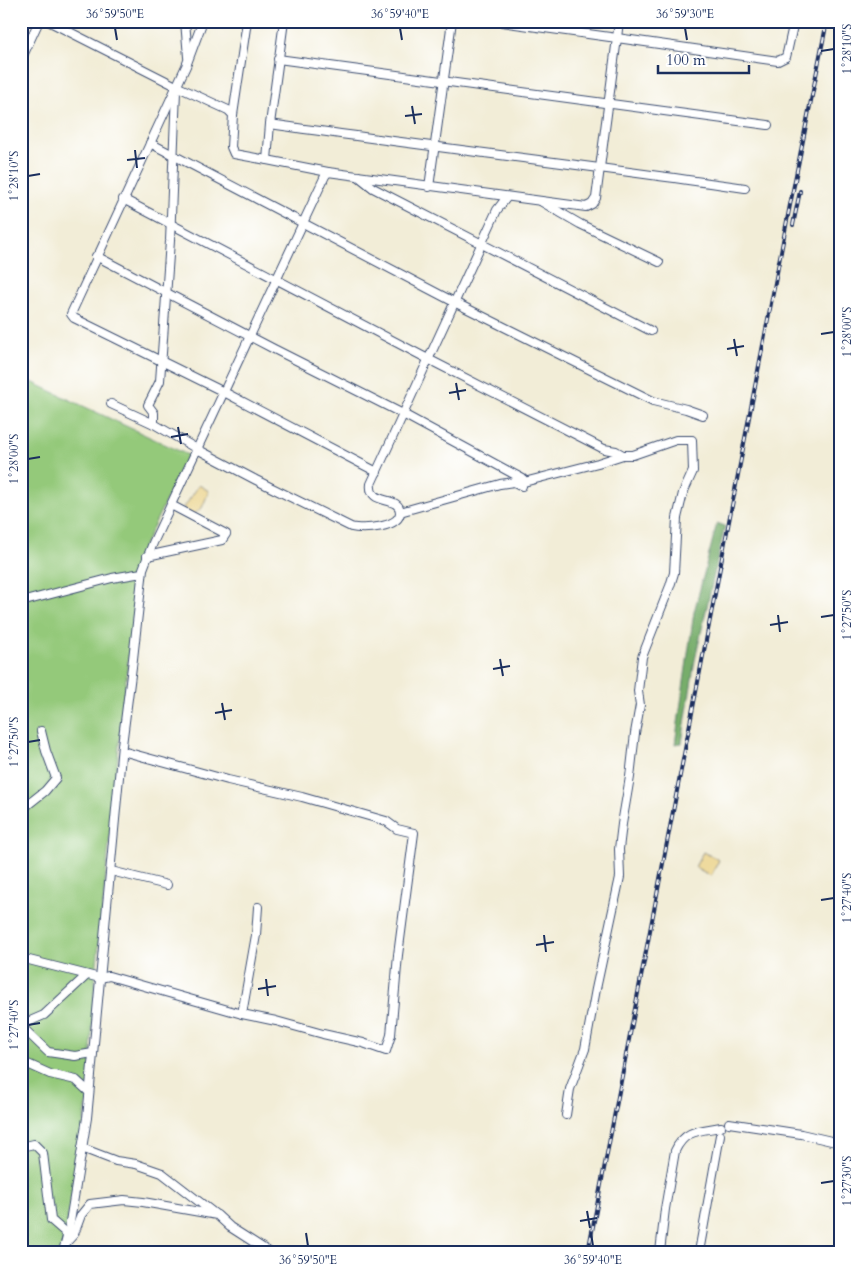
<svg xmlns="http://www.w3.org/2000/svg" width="861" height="1273" viewBox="0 0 861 1273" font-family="Cardo,serif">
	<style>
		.green { fill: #94c97a; stroke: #587c6c }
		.forest { fill: #77ad6a; stroke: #496e64 }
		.sand { fill: #eeda9e; stroke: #84847e }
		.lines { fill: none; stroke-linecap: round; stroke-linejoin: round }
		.minor-casing { stroke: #3b4c70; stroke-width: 10 }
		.minor { stroke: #fff; stroke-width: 8 }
		.rail-casing { stroke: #1b2f5e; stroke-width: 4 }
		.rail { stroke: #fff; stroke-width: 2; stroke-dasharray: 5.5; stroke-linecap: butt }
		.ticks { fill: none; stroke: #1b2f5e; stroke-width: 2 }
		.neatline { fill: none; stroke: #1b2f5e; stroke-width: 2 }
		.ticks-label { font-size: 12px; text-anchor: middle; fill: #1b2f5e }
	</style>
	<rect width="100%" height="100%" fill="#fff"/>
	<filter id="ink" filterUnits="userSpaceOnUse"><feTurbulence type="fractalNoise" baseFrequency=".02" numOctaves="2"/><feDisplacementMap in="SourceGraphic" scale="10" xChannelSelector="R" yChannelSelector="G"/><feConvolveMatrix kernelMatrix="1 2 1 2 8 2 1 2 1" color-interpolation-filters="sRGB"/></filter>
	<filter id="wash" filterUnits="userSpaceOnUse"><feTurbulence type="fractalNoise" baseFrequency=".0096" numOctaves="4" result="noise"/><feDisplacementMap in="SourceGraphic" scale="20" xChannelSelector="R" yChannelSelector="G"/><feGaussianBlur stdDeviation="1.12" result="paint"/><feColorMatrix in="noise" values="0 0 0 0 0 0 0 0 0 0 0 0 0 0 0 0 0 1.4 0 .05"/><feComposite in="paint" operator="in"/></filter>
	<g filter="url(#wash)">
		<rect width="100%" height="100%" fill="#f2edd7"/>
		<polygon class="green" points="21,377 188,455 140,554 123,706 94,993 89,1092 62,1252 21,1252"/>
		<polygon class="forest" points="717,523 725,526 695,660 682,743 675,744 694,612"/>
		<g class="sand">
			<polygon points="199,485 209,491 202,508 193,515 183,509"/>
			<polygon points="703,852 719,860 711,876 695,867"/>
		</g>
	</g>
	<g filter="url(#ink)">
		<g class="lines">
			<g class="minor-casing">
				<g id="minor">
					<polyline points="48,21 176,86 228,110 233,115 231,147 234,154 267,160"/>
					<polyline points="185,21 188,57"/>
					<polyline points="199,21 201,26 186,66 71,314 74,318 224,392 377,472"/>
					<polyline points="284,21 270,124 267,160 328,172"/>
					<polyline points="494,21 617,38 619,21"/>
					<polyline points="278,59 768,125"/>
					<polyline points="21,60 39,21"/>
					<polyline points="233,115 247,21"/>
					<path d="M270,124C428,147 587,165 745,188"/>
					<polyline points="150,143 454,302 653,401 686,409 703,415"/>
					<polyline points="358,176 373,188 651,331"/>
					<polyline points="429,187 452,21"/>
					<polyline points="123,199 428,359 604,449 616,451 623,455 633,455 676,440 692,440 693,471 683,493 677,518 674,573 670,586 642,657 638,691 640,705 635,733 630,777 622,824 619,849 620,877 596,989 585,1049 570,1089 566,1115"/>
					<polyline points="542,202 580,224 659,262"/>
					<polyline points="96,256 274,349 403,414 523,479 522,486 514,482 500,484 400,512"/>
					<path d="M111,404L154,424L197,449L256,480L351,527C362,530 400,528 400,512C400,495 368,506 371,484L497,210L507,197"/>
					<polyline points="154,424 154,413 148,405 160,381 170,241 176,91"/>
					<polyline points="524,482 598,463 623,455"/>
					<polyline points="147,556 222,540 226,534 171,505"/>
					<polyline points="21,602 112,578 142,573"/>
					<polyline points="122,751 228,780 302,797 386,821 397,829 414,833 398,955 391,1035 386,1051 363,1043 323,1034 276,1021 242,1014"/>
					<polyline points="21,810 45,791 56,778 46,751 41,731"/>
					<polyline points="111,871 167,885"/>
					<polyline points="21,958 100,978 109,976 242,1014 256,935 258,907"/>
					<polyline points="21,1025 44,1015 87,975"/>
					<polyline points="21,1026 48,1052 75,1056 93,1053"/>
					<polyline points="21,1061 50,1074 76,1080 89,1092"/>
					<polyline points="729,1123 801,1134 840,1143"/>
					<polyline points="21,1147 34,1144 43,1153 51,1220 67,1234"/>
					<polyline points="82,1148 116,1161 136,1164 162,1173 215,1214"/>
					<polyline points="65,1244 74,1234 81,1215 90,1204 124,1200 143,1202 217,1215 230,1227 269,1252"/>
					<polyline points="63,1252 69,1228 87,1118 122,745 133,659 143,569 153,543 325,176 328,172 586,207 592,204 596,198 617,38 778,61 786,57 787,53 794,21"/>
					<path d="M660,1252L665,1209L675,1151C685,1129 700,1131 721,1127"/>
					<polyline points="699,1252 720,1135"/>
				</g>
			</g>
			<use href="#minor" class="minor"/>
			<g class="rail-casing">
				<g id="rail">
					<polyline points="793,225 800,191"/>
					<polyline points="588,1252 790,205 827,21"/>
				</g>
			</g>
			<use href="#rail" class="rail"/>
		</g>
	</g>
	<path class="ticks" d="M115,28L117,40M400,28L402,40M685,28L687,40M821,51L834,49M412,106L415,124M405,116L422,114M135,150L137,168M127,160L145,158M28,176L40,174M821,334L834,332M734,339L737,356M727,349L744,346M456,383L459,400M449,393L466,390M178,427L181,444M171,437L188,434M28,459L40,457M778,615L780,632M821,617L834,615M770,625L788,622M500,659L503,676M493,669L510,666M222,703L225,720M215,713L232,710M28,742L40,740M821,900L834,898M544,935L546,952M536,945L554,942M266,979L268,996M258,989L276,986M28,1025L40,1023M821,1183L834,1181M587,1211L590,1228M580,1221L597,1218M306,1233L308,1246M591,1233L593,1246"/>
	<rect width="861" height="1273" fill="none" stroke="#fff" stroke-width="55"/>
	<path d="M658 65v8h91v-8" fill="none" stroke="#1b2f5e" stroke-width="2.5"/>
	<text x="666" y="65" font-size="15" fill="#1b2f5e" stroke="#ffffff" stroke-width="4" paint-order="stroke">100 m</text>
	<rect x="28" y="28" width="806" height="1218" class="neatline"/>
	<g class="ticks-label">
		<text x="115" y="18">36°59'50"E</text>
		<text x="400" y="18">36°59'40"E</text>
		<text x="685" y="18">36°59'30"E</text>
		<text transform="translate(847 49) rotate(-90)" y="4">1°28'10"S</text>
		<text transform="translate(14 176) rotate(-90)" y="4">1°28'10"S</text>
		<text transform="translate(847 332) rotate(-90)" y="4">1°28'00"S</text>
		<text transform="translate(14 459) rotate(-90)" y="4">1°28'00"S</text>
		<text transform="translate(847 615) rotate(-90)" y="4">1°27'50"S</text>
		<text transform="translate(14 742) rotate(-90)" y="4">1°27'50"S</text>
		<text transform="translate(847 898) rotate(-90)" y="4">1°27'40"S</text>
		<text transform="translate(14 1025) rotate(-90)" y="4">1°27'40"S</text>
		<text transform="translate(847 1181) rotate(-90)" y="4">1°27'30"S</text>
		<text x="308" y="1264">36°59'50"E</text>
		<text x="593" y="1264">36°59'40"E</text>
	</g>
</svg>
